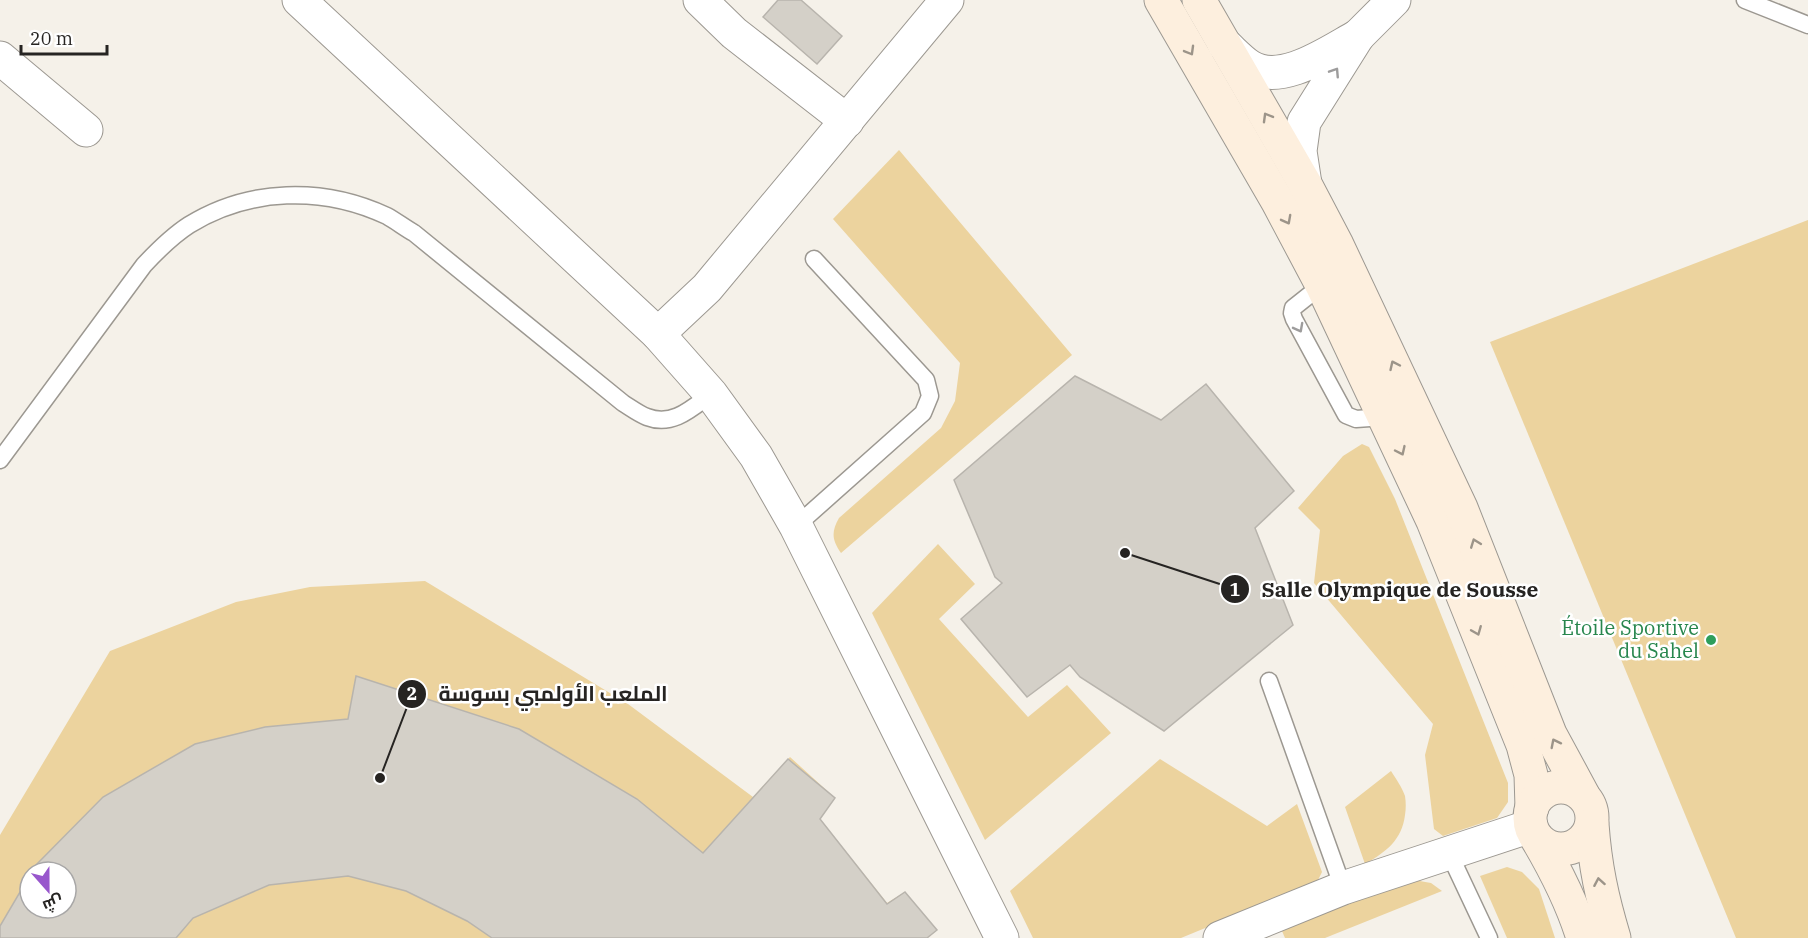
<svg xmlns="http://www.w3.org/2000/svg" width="1808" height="938" viewBox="0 0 1808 938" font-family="'IBM Plex Serif',Cairo,serif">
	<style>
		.green { fill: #ecd39e; fill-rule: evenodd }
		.building { fill: #d4d0c8; stroke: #b8b4ad; stroke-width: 1.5 }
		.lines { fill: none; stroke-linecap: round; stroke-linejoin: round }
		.lane-casing { stroke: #9c9891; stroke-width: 19 }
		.street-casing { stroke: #9c9891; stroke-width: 35 }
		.secondary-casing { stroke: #9c9891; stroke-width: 35 }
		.lane { stroke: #fff; stroke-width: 16 }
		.street { stroke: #fff; stroke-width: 33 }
		.secondary { stroke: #fdefde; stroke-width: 33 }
		.oneway { stroke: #9c9489 }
		.oneway2 { stroke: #9d9c9c }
		.leisure-dot { fill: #2e9e5b; stroke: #fff; stroke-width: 2 }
		.labels { text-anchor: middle; stroke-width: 5; stroke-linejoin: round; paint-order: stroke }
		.leisure-label { font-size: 20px; fill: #27864d; stroke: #fff; text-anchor: end }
		.leader { fill: none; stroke: #262422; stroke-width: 2 }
		.callout-dot { fill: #262422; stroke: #fff; stroke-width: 2 }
		.mark-label { font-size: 18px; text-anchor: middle; font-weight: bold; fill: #fff }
		.callout-label { font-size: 21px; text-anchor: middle; font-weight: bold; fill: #262422; stroke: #fff; stroke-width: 5; stroke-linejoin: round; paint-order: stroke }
	</style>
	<rect width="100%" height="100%" fill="#f5f1e9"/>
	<g class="green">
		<path d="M899,150L1072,355L841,553C832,540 831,532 839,518L941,428L955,401L960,363L833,219Z"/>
		<polygon points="1808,220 1808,938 1736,938 1490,342"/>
		<polygon points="1362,444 1369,447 1395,499 1508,783 1508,802 1497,818 1443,836 1434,829 1425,755 1433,724 1314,583 1320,530 1298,508 1343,456"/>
		<polygon points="938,544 975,584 939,619 1028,717 1067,685 1111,733 985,840 872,613"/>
		<path d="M425,581L628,704L753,797L790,757L835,798L820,819L887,903L905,892L937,930L927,938H0V835L110,651L236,602L310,587ZM30,872H66V908H30Z"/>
		<polygon points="1160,759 1267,826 1297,804 1322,872 1317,882 1181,938 1033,938 1010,891"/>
		<path d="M1391,771C1396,779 1402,787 1405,796C1406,802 1406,809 1405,815C1402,840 1386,852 1365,864L1345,807Z"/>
		<polygon points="1507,867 1522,872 1539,889 1555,938 1507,938 1480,876"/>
		<polygon points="1414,880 1431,883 1442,891 1325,938 1285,938 1282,931 1401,881"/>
	</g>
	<g class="building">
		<polygon points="778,0 801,0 842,36 817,64 763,17"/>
		<polygon points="1075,376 1161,420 1206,384 1294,491 1255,528 1293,625 1164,731 1080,677 1070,665 1027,697 961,619 1002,583 995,577 954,480"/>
		<polygon points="356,676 519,729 637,799 703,853 788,759 835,798 820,819 887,904 905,892 937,930 927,938 492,938 467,921 406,891 348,876 269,885 193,918 176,938 0,938 0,926 30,875 30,908 66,908 66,872 31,872 35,866 103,797 195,744 265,727 348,719"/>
	</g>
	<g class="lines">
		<g class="lane-casing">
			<g id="lane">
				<polyline points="1745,0 1808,25"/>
				<polyline points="1322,285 1293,308 1292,313 1294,319 1346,415 1356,419 1384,417"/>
				<path d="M0,460L144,265C158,250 172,236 189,225C249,188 323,186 387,216C396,221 405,228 414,233L623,403C631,408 639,414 647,417C673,427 692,408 711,394"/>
				<polyline points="796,526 923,413 930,396 926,380 814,259"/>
				<polyline points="1269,681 1343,888"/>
				<polyline points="1449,853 1489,938"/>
			</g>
		</g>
		<g class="street-casing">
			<g id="street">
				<polyline points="299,0 658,334 711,394 756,456 796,526 1002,938"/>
				<polyline points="700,0 734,33 847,121"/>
				<polyline points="1358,36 1394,0"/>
				<path d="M1224,44C1232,51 1240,60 1249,66C1281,87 1330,51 1358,36L1304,122L1300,151L1305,184"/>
				<polyline points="0,58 86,130"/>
				<polyline points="658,334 707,288 947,0"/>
				<polyline points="1220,938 1343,888 1531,826"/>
			</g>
		</g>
		<g class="secondary-casing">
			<g id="secondary">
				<polyline points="1161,0 1278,202 1322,285 1433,521 1523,745 1531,775 1532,808"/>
				<polyline points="1199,0 1305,184 1337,245 1461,508 1550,734 1583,795"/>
				<circle cx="1561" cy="818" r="31"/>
				<path d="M1592,824C1595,866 1602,898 1614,938"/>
				<path d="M1536,837C1555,869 1572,902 1583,938"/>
			</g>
		</g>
		<use href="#lane" class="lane"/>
		<use href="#street" class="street"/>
		<use href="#secondary" class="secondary"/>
	</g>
	<defs><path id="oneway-chevron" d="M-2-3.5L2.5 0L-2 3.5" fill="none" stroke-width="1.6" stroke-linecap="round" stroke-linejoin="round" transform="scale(1.5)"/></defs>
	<g class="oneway">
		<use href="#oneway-chevron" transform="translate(1190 51) rotate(60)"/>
		<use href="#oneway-chevron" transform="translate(1267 117) rotate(-120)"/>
		<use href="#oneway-chevron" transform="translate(1287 220) rotate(62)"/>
		<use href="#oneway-chevron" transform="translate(1394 365) rotate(-115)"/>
		<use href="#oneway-chevron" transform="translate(1401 451) rotate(65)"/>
		<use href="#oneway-chevron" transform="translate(1475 543) rotate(-111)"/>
		<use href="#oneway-chevron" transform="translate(1477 631) rotate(68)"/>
		<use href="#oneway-chevron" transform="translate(1555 743) rotate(-117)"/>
		<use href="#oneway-chevron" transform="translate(1599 882) rotate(-100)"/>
	</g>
	<g class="oneway2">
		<use href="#oneway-chevron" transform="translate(1335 72) rotate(-57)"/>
		<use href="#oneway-chevron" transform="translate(1299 328) rotate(62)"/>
	</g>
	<circle class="leisure-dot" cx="1711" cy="640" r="6"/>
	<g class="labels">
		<g class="leisure-label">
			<text x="1699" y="635">Étoile Sportive<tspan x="1699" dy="23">du Sahel</tspan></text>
		</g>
	</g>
	<path class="leader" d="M1125 553L1235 589M380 778L412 694"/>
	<g class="callout-dot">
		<circle cx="1125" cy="553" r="6"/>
		<circle cx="380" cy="778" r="6"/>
		<circle cx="1235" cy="589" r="15"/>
		<circle cx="412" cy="694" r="15"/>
	</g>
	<g class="mark-label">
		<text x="1235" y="596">1</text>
		<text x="412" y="700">2</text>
	</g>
	<g class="callout-label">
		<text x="1400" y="597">Salle Olympique de Sousse</text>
		<text x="553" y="701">الملعب الأولمبي بسوسة</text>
	</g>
	<g transform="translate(48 890) rotate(159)"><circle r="28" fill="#ffffff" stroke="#a8a7a7" stroke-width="1.5"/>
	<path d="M0-4.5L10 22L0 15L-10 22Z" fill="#9857cc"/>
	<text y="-9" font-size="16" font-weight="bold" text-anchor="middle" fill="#262422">ش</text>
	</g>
	<path d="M21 45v9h86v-9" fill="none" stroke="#262422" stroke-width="3"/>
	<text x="30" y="45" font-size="18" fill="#262422" stroke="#ffffff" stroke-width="4.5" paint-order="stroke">20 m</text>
</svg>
